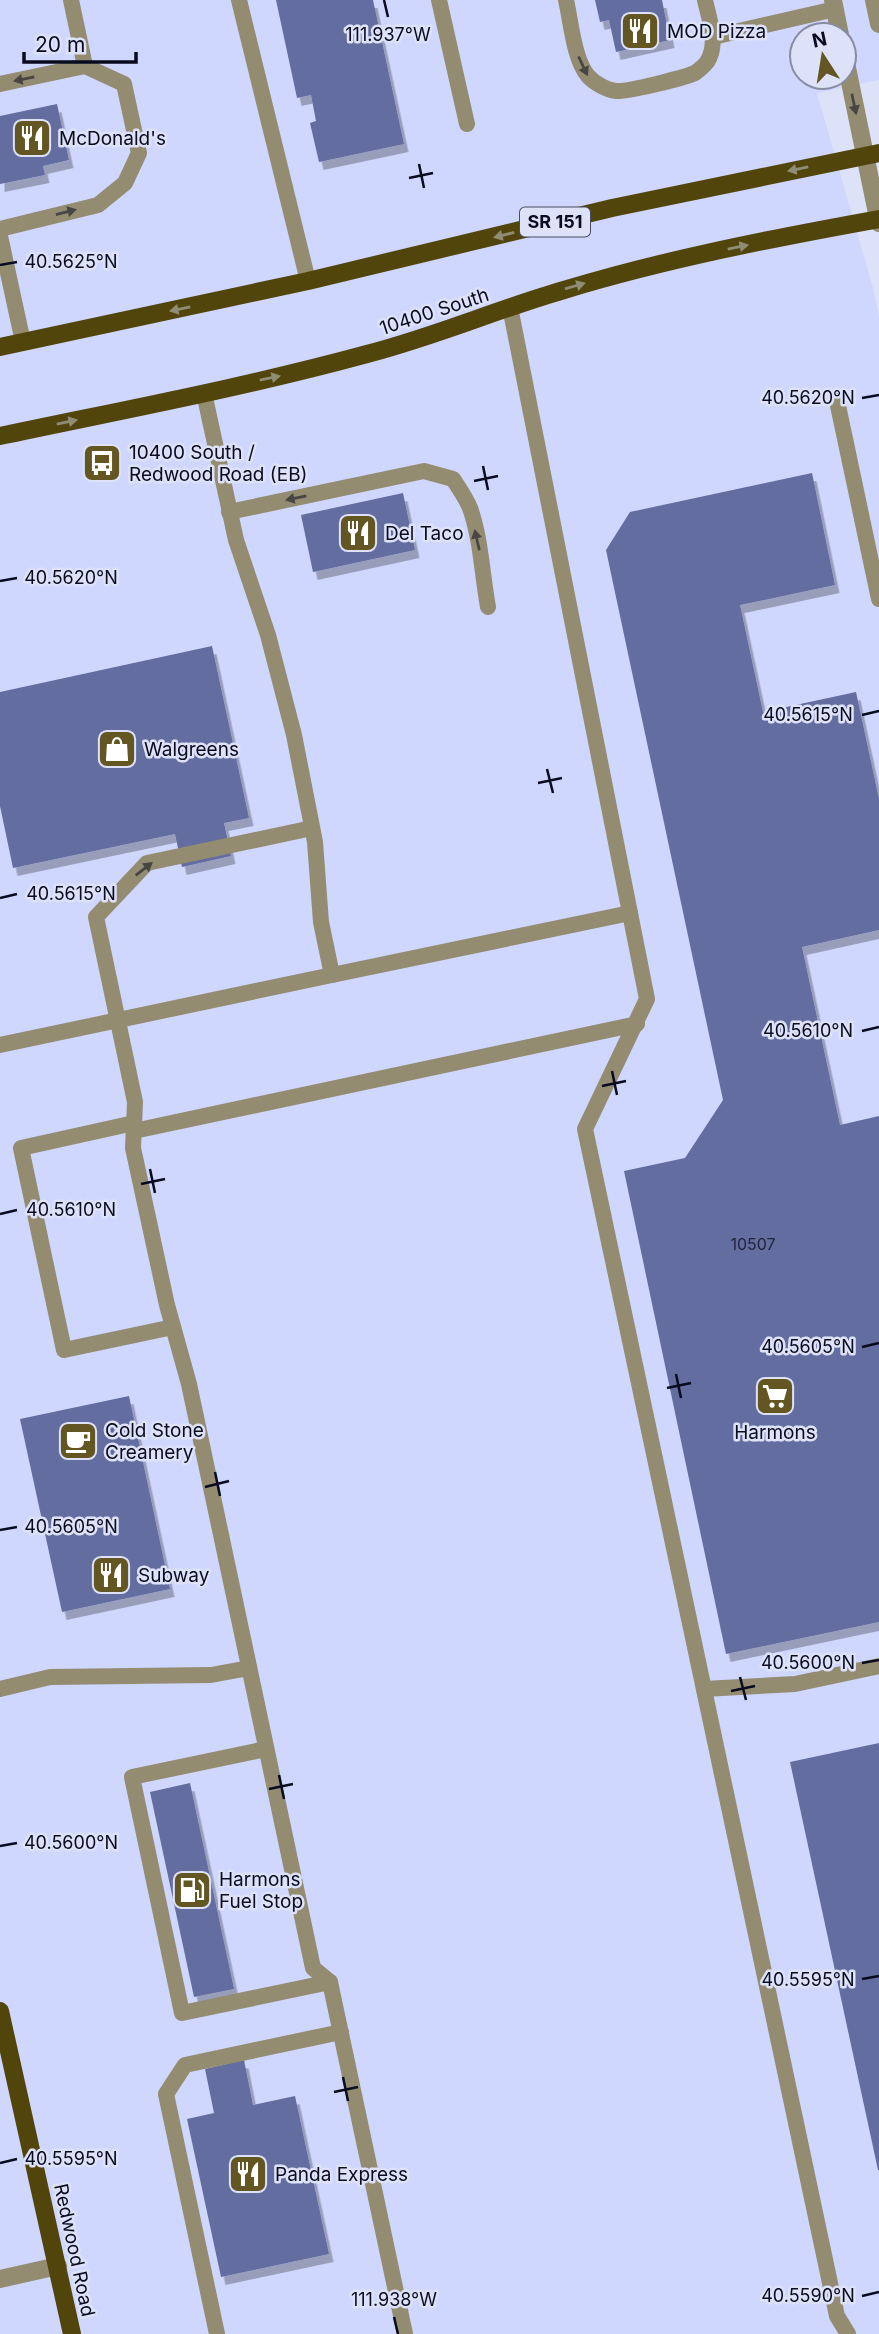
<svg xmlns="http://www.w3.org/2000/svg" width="879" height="2334" viewBox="0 0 879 2334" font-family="Inter,sans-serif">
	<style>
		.built { fill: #cfd7fe; fill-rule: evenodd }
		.building { fill: #646d9f; filter: url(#shadow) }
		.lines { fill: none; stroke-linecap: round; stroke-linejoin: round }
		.service { stroke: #938c71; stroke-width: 16 }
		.minor { stroke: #938c71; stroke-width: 18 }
		.tertiary { stroke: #938c71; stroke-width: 18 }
		.primary { stroke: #52450b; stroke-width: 18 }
		.oneway { fill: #474644 }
		.oneway2 { fill: #918c76 }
		.ticks { fill: none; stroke: #090c1f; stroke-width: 2.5 }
		.labels { text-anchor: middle; stroke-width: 5; stroke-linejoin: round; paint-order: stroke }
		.number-label { font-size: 16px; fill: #20243f }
		.shield { fill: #dde2f9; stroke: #494c60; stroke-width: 2 }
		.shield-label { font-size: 18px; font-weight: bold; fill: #090c1f }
		.poi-label { font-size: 19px; fill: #090c1f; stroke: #dde2f9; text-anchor: start }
		.street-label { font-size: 19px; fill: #090c1f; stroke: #dde2f9 }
		.ticks-label { font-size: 18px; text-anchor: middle; fill: #090c1f; stroke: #dde2f9; stroke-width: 5; stroke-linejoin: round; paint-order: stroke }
	</style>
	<defs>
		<filter id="shadow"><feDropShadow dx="4.5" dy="8" stdDeviation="0" flood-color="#0004"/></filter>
	</defs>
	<rect width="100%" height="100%" fill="#dde2f9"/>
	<path class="built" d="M0,0H879V80L817,93L873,288L879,317V2334H0ZM802,35H844V77H802Z"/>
	<g class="building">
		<polygon points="276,0 373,0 404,144 319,162 310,123 316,121 311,95 297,98"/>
		<polygon points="595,0 662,0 670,40 616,52 609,20 600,22"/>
		<polygon points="57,104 69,160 43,166 45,175 0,184 0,116"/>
		<polygon points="812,473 835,585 740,605 763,712 856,692 879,799 879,930 802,947 840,1125 879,1116 879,1622 726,1654 624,1171 685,1158 723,1100 606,550 630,512"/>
		<polygon points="403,493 415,550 313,572 301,515"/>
		<polygon points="212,646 249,818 224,823 231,856 182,867 175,834 13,868 0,806 0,692"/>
		<polygon points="129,1396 170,1589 62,1612 20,1419"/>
		<polygon points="879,1743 879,2170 878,2170 790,1762"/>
		<polygon points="190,1783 234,1989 194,1997 150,1792"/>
		<polygon points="244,2060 253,2105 295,2096 329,2254 221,2277 187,2119 214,2113 205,2069"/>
	</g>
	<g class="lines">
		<g class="service">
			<polyline points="71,0 85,66"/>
			<polyline points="239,0 308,281"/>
			<polyline points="439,0 467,124"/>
			<path d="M566,0C571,22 574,60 588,76C594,83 607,90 616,91C628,92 683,78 695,73C699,70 704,66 707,62C719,44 709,19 705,0"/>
			<polyline points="713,37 835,9"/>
			<polyline points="0,84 85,66 124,84 139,153 125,183 98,205 0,229"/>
			<polyline points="0,236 23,342"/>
			<polyline points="510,307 647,999 585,1129 837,2316 848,2334"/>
			<polyline points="837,401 879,599"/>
			<path d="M229,512L424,471L453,479C459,488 466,498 470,508C481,539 482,574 488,607"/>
			<polyline points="312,828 147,863 96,917 135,1102 133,1148 167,1305 189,1384 313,1968 330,1982 405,2334"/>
			<polyline points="332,975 630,913"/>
			<polyline points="0,1045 332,975 321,922 315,842 294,735 268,635 236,540 204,393"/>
			<polyline points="134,1123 21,1148 64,1350 173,1327"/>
			<polyline points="134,1131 637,1024"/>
			<polyline points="0,1689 50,1677 211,1675 249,1668"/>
			<polyline points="704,1689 795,1684 879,1666"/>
			<polyline points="266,1749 132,1777 182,2013 330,1982"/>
			<polyline points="217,2334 166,2094 185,2065 341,2032"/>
		</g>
		<g class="minor">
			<polyline points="833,0 840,35"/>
			<polyline points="874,0 879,24"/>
			<polyline points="844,53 865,155"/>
			<polyline points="0,2279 58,2266"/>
		</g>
		<polyline class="tertiary" points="865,155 879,223"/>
		<g class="primary">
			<polyline points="0,347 308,281 612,208 879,153"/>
			<path d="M0,436C123,410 246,387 367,354C434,337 498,309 564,290C666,259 774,238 879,219"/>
			<polyline points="0,2011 72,2334"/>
		</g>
	</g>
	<defs><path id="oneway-solid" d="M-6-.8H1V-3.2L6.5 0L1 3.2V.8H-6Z" transform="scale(1.75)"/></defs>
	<g class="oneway">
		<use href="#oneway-solid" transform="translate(583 66) rotate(65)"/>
		<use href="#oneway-solid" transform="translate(24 79) rotate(168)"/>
		<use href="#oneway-solid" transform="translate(854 104) rotate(78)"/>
		<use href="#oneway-solid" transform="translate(66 212) rotate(-14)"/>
		<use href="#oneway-solid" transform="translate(296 498) rotate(168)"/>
		<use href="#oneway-solid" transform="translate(477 540) rotate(-103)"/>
		<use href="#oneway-solid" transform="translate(144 869) rotate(-38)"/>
	</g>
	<g class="oneway2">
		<use href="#oneway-solid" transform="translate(798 169) rotate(168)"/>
		<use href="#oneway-solid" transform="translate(504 235) rotate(166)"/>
		<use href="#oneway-solid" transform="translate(738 247) rotate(-12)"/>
		<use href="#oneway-solid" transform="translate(575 286) rotate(-16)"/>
		<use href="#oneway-solid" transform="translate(180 309) rotate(168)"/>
		<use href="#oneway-solid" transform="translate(270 378) rotate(-12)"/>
		<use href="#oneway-solid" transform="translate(67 422) rotate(-12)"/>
	</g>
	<path class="ticks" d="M384,0L388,17M419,164L424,188M409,178L433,173M0,265L17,262M862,398L879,395M483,466L488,490M474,481L498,476M0,581L17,578M862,715L879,711M547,769L553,793M538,783L562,778M0,898L17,894M862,1031L879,1027M612,1071L617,1095M602,1086L626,1081M150,1169L155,1193M141,1184L165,1179M0,1214L17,1210M862,1347L879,1343M676,1374L681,1398M667,1388L691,1383M215,1472L220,1496M205,1487L229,1481M0,1530L17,1527M862,1663L879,1660M740,1677L746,1700M731,1691L755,1686M279,1775L284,1799M269,1789L293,1784M0,1846L17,1843M862,1979L879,1976M343,2077L348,2101M334,2092L358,2087M0,2163L17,2159M862,2296L879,2292M394,2317L398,2334"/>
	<defs>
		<g id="restaurant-square" transform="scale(2.0125)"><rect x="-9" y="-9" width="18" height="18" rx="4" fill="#635622" stroke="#dde2f9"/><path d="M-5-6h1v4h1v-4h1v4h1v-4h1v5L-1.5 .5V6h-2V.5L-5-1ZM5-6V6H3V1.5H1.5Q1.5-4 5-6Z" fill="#fff"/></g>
		<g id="bus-square" transform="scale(2.0125)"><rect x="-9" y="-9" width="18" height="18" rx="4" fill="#635622" stroke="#dde2f9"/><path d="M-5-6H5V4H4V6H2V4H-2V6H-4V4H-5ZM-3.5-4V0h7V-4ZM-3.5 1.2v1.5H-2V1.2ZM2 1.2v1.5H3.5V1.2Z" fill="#fff"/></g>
		<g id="shop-square" transform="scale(2.0125)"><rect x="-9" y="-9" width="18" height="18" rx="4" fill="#635622" stroke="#dde2f9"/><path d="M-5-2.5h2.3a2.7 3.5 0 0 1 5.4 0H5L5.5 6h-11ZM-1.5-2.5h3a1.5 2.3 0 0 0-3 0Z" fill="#fff"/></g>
		<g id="supermarket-square" transform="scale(2.0125)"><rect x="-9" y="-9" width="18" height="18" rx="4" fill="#635622" stroke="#dde2f9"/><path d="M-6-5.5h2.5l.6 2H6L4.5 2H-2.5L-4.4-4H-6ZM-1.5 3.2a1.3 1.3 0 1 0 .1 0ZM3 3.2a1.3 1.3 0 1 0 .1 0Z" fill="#fff"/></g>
		<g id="cafe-square" transform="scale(2.0125)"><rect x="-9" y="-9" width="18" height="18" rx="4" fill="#635622" stroke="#dde2f9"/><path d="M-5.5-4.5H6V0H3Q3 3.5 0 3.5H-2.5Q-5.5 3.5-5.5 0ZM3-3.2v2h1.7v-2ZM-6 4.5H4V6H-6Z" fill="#fff"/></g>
		<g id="fuel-square" transform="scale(2.0125)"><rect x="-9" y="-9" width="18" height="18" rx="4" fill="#635622" stroke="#dde2f9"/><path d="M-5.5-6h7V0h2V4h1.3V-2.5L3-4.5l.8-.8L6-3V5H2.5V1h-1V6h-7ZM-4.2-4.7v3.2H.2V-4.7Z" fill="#fff"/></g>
	</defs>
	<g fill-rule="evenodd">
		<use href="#restaurant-square" x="640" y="31"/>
		<use href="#restaurant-square" x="32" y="138"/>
		<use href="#bus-square" x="102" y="463"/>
		<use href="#restaurant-square" x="358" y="533"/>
		<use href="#shop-square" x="117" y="749"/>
		<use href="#supermarket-square" x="775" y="1396"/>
		<use href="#cafe-square" x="78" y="1441"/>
		<use href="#restaurant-square" x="111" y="1575"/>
		<use href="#fuel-square" x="192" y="1890"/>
		<use href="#restaurant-square" x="248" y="2174"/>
	</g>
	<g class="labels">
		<g class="number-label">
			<text x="753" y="1250">10507</text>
		</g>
		<rect class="shield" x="520" y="207.5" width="70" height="29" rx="5"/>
		<g class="shield-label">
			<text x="555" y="228">SR 151</text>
		</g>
		<g class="poi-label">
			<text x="667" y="38">MOD Pizza</text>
			<text x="59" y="145">McDonald's</text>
			<text x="129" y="459">10400 South /<tspan x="129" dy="22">Redwood Road (EB)</tspan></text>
			<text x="385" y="540">Del Taco</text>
			<text x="144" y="756">Walgreens</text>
			<text x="105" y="1437">Cold Stone<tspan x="105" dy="22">Creamery</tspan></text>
			<text x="775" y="1439" text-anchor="middle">Harmons</text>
			<text x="138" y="1582">Subway</text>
			<text x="219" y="1886">Harmons<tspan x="219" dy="22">Fuel Stop</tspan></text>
			<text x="275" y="2181">Panda Express</text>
		</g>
		<g class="street-label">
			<text transform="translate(434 311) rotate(-18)" y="7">10400 South</text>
			<text transform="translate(75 2250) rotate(78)" y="7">Redwood Road</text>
		</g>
	</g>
	<g class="ticks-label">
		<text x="388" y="41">111.937°W</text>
		<text x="71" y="268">40.5625°N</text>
		<text x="808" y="404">40.5620°N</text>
		<text x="71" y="584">40.5620°N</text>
		<text x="808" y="721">40.5615°N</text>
		<text x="71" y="900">40.5615°N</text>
		<text x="808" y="1037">40.5610°N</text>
		<text x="71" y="1216">40.5610°N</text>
		<text x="808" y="1353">40.5605°N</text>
		<text x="71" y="1533">40.5605°N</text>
		<text x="808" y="1669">40.5600°N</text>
		<text x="71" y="1849">40.5600°N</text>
		<text x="808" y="1986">40.5595°N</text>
		<text x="71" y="2165">40.5595°N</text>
		<text x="808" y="2302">40.5590°N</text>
		<text x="394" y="2306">111.938°W</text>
	</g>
	<g transform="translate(823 56) rotate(348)"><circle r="33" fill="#dde2f9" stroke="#888ca2" stroke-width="2"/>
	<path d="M0-5L12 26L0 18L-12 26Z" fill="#635622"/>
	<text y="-10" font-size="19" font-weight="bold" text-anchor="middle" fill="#090c1f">N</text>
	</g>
	<path d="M24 52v10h112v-10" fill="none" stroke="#090c1f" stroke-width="3.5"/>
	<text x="35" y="52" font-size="21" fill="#090c1f" stroke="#dde2f9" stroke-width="5" paint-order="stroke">20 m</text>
</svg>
